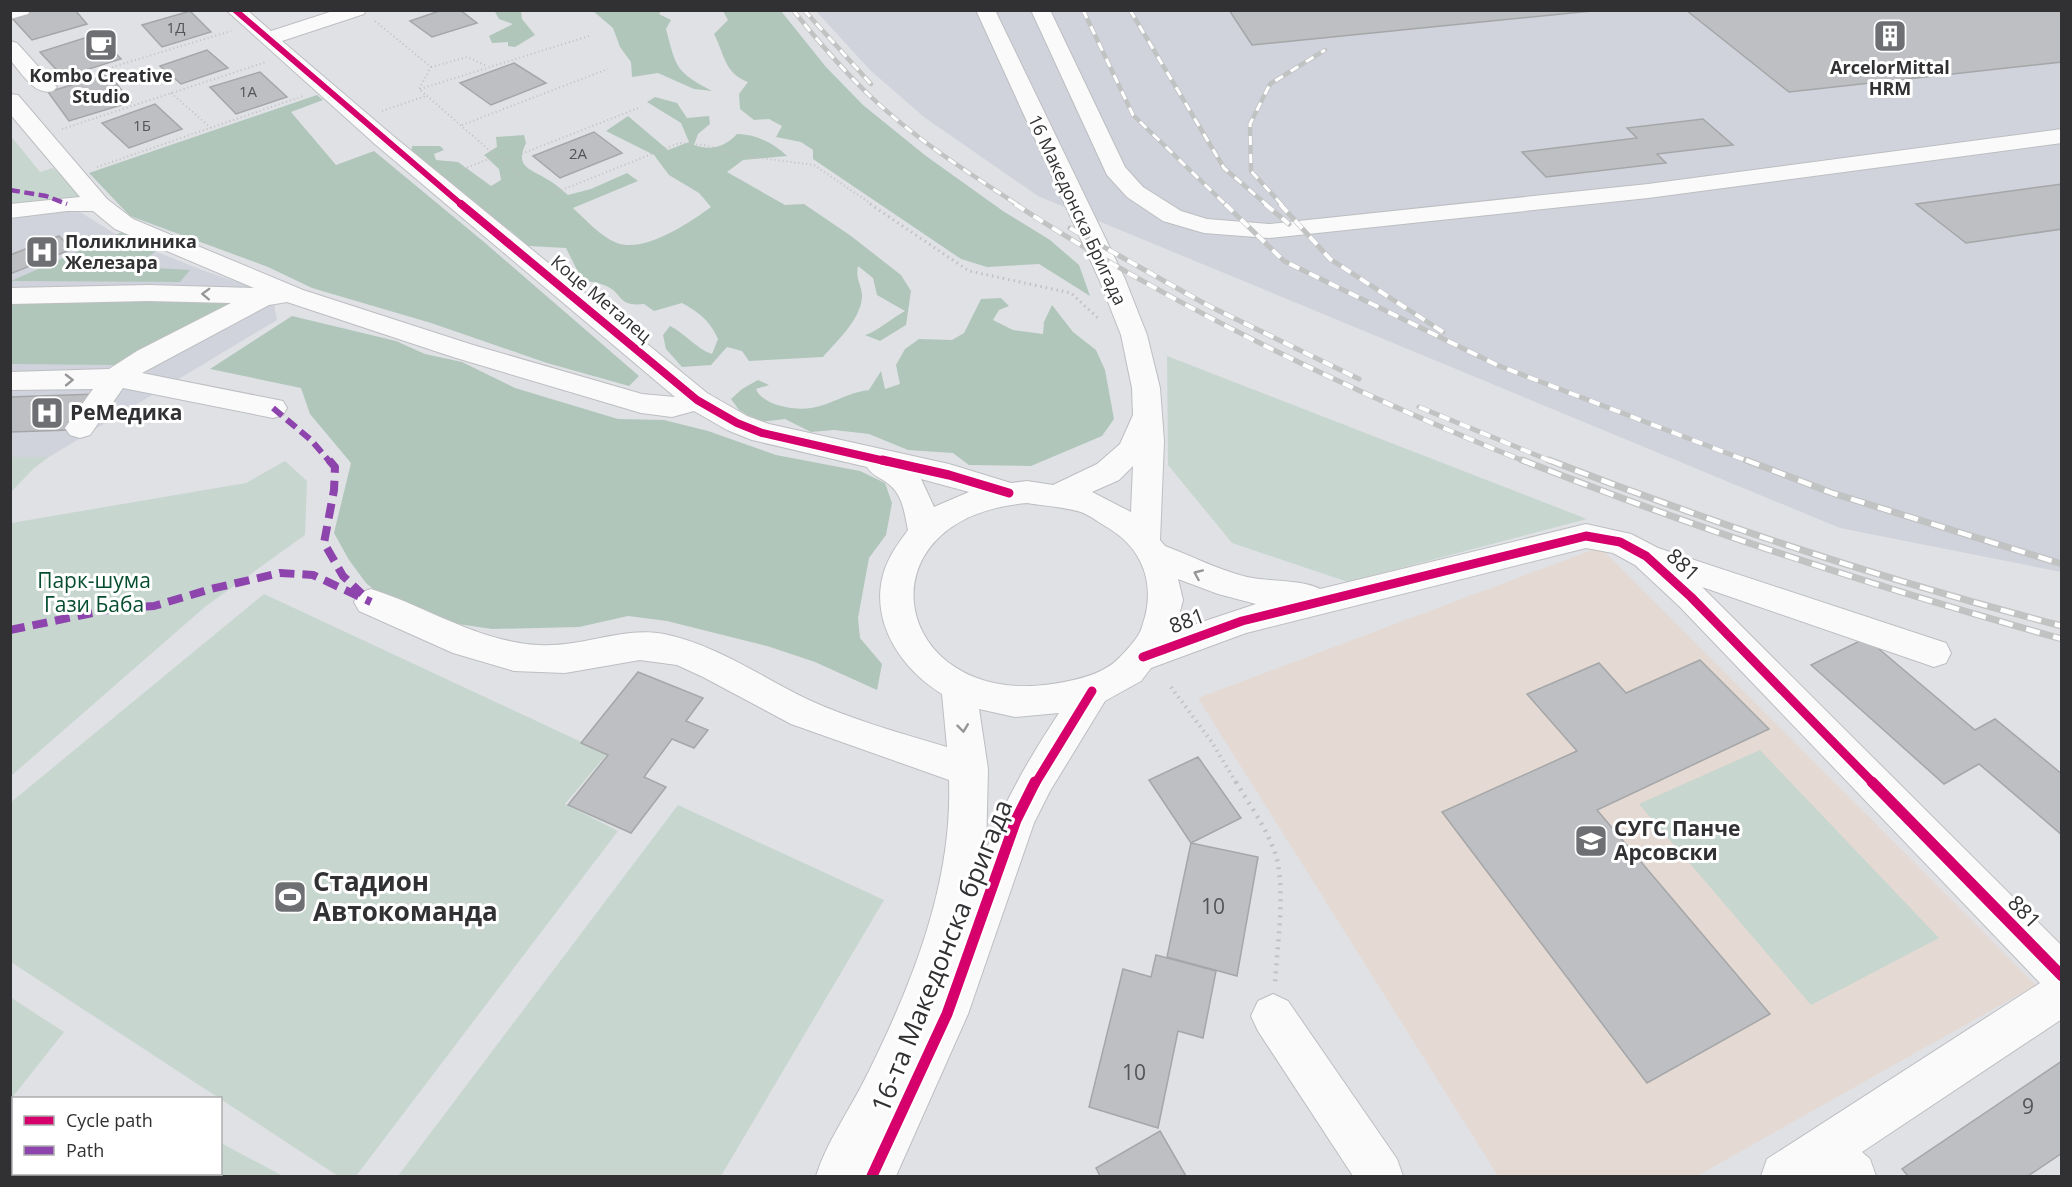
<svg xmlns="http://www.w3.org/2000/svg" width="2072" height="1187" viewBox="0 0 2072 1187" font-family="'Open Sans',sans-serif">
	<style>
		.built { fill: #d0d3dc }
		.education { fill: #e4d9d3 }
		.green { fill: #c7d6cf }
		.forest { fill: #b0c6bb }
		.building { fill: #bebfc2; stroke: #a5a6a8; stroke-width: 1.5 }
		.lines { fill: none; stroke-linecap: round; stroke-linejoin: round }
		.minor-casing { stroke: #bdbec1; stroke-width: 2 }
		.path-far3 { stroke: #c1c1c2; stroke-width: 2; stroke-dasharray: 1 3; stroke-linecap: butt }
		.path-far2 { stroke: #c1c1c2; stroke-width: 3; stroke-dasharray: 1.5 4; stroke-linecap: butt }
		.path-far1 { stroke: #c1c1c2; stroke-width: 4; stroke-dasharray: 1.5 4.5; stroke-linecap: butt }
		.path { stroke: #c1c1c2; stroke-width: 4.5; stroke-dasharray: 2 6; stroke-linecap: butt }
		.minor { fill: #fafafb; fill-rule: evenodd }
		.rail-far2-casing { stroke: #c1c2c2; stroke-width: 4.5 }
		.rail-far1-casing { stroke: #c1c2c2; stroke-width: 5 }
		.rail-casing { stroke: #c1c2c2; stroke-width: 7 }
		.rail-far2 { stroke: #fff; stroke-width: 3; stroke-dasharray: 9; stroke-linecap: butt }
		.rail-far1 { stroke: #fff; stroke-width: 4; stroke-dasharray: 11; stroke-linecap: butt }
		.rail { stroke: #fff; stroke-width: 4.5; stroke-dasharray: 14; stroke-linecap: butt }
		.quiet-far2 { stroke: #8e44ad; stroke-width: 4.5; stroke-dasharray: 10 4.5; stroke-linecap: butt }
		.quiet-far1 { stroke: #8e44ad; stroke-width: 6; stroke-dasharray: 12 6; stroke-linecap: butt }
		.quiet { stroke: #8e44ad; stroke-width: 8; stroke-dasharray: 15 8; stroke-linecap: butt }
		.cycleway-far3-casing { stroke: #fff; stroke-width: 8 }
		.cycleway-far2-casing { stroke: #fff; stroke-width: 10 }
		.cycleway-far1-casing { stroke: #fff; stroke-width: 13 }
		.cycleway-casing { stroke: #fff; stroke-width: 15 }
		.cycleway-far3 { stroke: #d6006c; stroke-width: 6 }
		.cycleway-far2 { stroke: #d6006c; stroke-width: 8 }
		.cycleway-far1 { stroke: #d6006c; stroke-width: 9 }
		.cycleway { stroke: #d6006c; stroke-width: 11 }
		.oneway { stroke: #969698 }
		.labels { text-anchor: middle; stroke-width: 6; stroke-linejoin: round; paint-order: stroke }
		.far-number-label { font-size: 15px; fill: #545458 }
		.far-poi-label { font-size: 18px; font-weight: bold; fill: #313134; stroke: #fff }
		.far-street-label { font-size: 18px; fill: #313134; stroke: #fff }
		.poi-label { font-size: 21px; font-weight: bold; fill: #313134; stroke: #fff; text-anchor: start }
		.street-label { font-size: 21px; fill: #313134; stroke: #fff }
		.park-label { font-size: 21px; fill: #074e30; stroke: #fff }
		.near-number-label { font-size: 21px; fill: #545458 }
		.near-poi-label { font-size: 26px; font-weight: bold; fill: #313134; stroke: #fff; text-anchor: start }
		.near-street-label { font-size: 26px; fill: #313134; stroke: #fff }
	</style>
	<rect width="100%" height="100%" fill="#e0e1e5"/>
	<g class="built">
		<polygon points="816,11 2061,11 2061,572 1840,528 1038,196 924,117 871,71"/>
		<polygon points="67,204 122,238 202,270 272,294 277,320 49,457 11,457 10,210"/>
	</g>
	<polygon class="education" points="1600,547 2036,985 1697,1176 1498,1176 1198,698"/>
	<g class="green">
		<polygon points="10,135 40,172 53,168 83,197 11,209"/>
		<polygon points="1167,356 1587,519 1348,582 1232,543 1168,465"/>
		<polygon points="11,457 49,457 34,468 11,492"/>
		<polygon points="285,461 307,481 305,535 206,606 11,776 11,523 246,483"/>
		<polygon points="264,594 607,754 565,804 618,831 356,1176 338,1176 11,962 10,803"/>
		<polygon points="1760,750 1939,938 1811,1005 1639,804"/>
		<polygon points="678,805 884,900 721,1176 398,1176"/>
		<polygon points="10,997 64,1032 11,1099 10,1099"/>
		<polygon points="221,1143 283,1176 62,1176 64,1174 220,1174"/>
	</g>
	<g class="forest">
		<polygon points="494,10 521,11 522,19 535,35 515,47 508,46 508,42 492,43 489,36 513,24 499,19"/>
		<path d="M593,11H661L659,14L671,20L666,29C676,68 676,72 712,91L694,89L658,73L632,77L631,62L620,47L613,28Z"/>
		<path d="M723,11H781L826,67L863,105L926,156L1003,211L1050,240L1079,265L1090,296L1039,264L987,267L961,259L813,159V150L801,142L776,137L782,126L769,119L754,120L740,109L739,94L748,82C724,73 725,55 714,34L728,20Z"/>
		<polygon points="317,95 323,100 291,112 336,165 374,151 484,242 639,376 629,386 547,363 431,323 312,288 268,267 130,216 89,173"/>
		<path d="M655,97L677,103L687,118L709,116L710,124L698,134L694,145C711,151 725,147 737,134C755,134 774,143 787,156L743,160L727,172L785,205L804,204L851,236L901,275L911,291L906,325L880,341L865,335C876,332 892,318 905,311L877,295L873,278L858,266C855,280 863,287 862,298C860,320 836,342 823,357L749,361L742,351L727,347L711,365L682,367L666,349L663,335L670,326C686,334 695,348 712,354L718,339C710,321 700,313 682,303L654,311L644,304C617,307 623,293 606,286C599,282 589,282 582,280L566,248L528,246L511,231L478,211L411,155L412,146H440L444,150L434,154L436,160L458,162L491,186L501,180L499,169L484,155L497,147L496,137L524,135L526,143C515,166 528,168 545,178C553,182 561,189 568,195L591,189L627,173L638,181L573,208C585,219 601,237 617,243C645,253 689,223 711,207L699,193L669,175L654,155L606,131L628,116L668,150L689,142L681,123L647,102Z"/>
		<polygon points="122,232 160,247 137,267 190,270 180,282 11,281"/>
		<path d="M1001,298L1009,306L999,310L993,320L1013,330L1043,334L1044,322L1052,305L1073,332L1096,350L1105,370L1114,419L1102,436L1031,466L969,465L953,453L908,450L869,434L834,430L811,432L785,419L759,422L739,410L731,399L742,389L758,380L769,385L756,389C762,405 794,411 811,408C831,405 848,392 869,390L881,371L885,389L900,384L896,365L905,349L919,339L952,340L964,333L981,299Z"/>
		<polygon points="105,299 245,301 114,365 11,364 11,304"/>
		<polygon points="292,316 396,341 425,354 462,362 515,388 618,419 664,420 708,431 776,455 860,471 885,483 892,503 886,535 869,558 858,618 860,638 882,664 877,690 815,662 767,646 667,621 628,616 579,627 492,629 458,624 390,603 366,583 349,560 334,533 351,463 310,414 301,388 210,369"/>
	</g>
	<g class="building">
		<polygon points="33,10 75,10 87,24 32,40 11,17"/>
		<polygon points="442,10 460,10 477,23 432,37 410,21"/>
		<polygon points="1229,10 1602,10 1252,45"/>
		<polygon points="1686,10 2062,10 2062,62 1789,92"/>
		<polygon points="190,11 211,32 162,47 142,25"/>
		<polygon points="97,34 121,59 63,77 40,52"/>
		<polygon points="207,50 228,68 181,84 160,66"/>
		<polygon points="514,63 546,83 491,105 460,83"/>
		<polygon points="260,72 287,97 236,114 210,87"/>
		<polygon points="109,74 131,102 69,121 48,92"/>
		<polygon points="155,104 182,129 129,148 102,123"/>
		<polygon points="1703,119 1733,145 1657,154 1666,163 1546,177 1522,152 1637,138 1627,128"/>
		<polygon points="594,132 622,153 560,178 533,156"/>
		<polygon points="2062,184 2062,229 1966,243 1916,204"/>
		<polygon points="59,236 72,249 10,274 10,255"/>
		<polygon points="97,394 71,430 10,432 10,397"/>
		<polygon points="1866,638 1975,730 1995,719 2062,774 2062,835 1979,764 1944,784 1811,665"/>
		<polygon points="1700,660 1769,729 1597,810 1770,1014 1647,1083 1442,812 1577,751 1527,694 1599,663 1626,693"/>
		<polygon points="638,672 703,698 686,721 708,730 694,748 672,739 644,777 666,787 631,833 568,805 608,755 581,743"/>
		<polygon points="1198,757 1241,818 1191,843 1149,780"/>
		<polygon points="1191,843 1258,857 1237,976 1167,957"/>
		<polygon points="1156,955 1216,971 1203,1038 1178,1031 1158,1128 1089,1107 1123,969 1151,977"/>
		<polygon points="2062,1061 2062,1153 2028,1176 1908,1176 1902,1169"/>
		<polygon points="1160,1131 1186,1176 1100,1176 1096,1168"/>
	</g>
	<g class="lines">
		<g class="minor-casing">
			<g id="minor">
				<polygon points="10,10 30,10 28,14 10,19"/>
				<path d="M226,10H247L271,31L336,10H366L364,14L282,41L392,135L707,393L747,416L769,424L949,464L1011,483L1027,481L1053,485L1097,464L1120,444L1133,415L1132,388L1121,335L1099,279L976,10H995L1125,279L1147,335L1160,388L1164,441L1160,540L1165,546C1192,556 1218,570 1247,577C1269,582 1301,579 1320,589L1586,524L1631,534L1658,548L1946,643L1951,653L1946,663L1934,667L1702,587L2062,946V1019L1862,1152L1870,1159L1876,1176H1761L1767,1159L2040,983L1679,606L1635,565L1613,553L1586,548L1246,633L1151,668L1141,681L1105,701L1050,791L1034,823L968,1014L896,1176H816C826,1143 849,1111 865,1079C911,987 953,884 949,780L791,724L703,677L677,665L640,660L565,673L514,671L453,653L359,611L354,602L359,593L371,589C428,607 476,641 538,645C581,648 623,626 664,634C717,645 761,677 809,700C850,719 903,734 947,747L942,694C903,670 872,626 882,579C886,560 897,545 908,530C904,511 903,494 886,482C879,477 872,475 867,467L752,440L727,430L694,411L672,417L641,413L453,357L287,302L269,305L142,373L283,401L287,408L283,415L273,418L123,388L90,435L80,438L70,435L65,428L93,389L10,390V372L109,369L137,351L231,303L148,301L10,304V288L148,285L254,288L115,229L93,211H67L10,218V204L80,197L10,114V94L18,95L107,199L133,219L303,290L473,345L642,394L675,397L376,145ZM1133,466L1131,512L1092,492L1119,480ZM921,479L969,492L934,507ZM1027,503C1045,506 1064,507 1081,512C1089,515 1097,521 1105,526C1139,545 1155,578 1145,617C1143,622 1142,629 1139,634C1134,642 1126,651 1119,658C1103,675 1073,681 1052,684C892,708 854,518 1027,503ZM1178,579L1218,594L1256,604L1175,631L1183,600ZM979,709L1015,717L1059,713C1030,757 1004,801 986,851L988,769Z"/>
				<polygon points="1031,10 1050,10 1125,167 1143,187 1181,211 1207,219 1269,224 1648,184 2062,129 2062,143 1648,198 1269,238 1204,233 1163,221 1127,197 1107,175"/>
				<path d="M10,41L17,43L53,83L57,87L53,91C34,96 22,73 10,60Z"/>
				<polygon points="1273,994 1288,1001 1397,1159 1403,1176 1353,1176 1258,1031 1251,1016 1258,1001"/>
			</g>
		</g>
		<g class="path-far3">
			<polyline points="375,21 431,67 419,89 496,156 547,196 679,143 704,145 738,155 814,165 873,205"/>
			<polyline points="431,67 467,57 487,66"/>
			<polyline points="66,81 231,31"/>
			<polyline points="420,89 589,36"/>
			<polyline points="171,93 212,129"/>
			<polyline points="382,111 426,96"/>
			<polyline points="462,125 608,69"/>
			<polyline points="62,129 266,62"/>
			<polyline points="503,161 641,107"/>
			<polyline points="97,167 303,96"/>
			<polyline points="456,172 496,156"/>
		</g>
		<polyline class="path-far2" points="870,204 969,271 1071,293 1099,319"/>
		<polyline class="path-far1" points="1171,687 1211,741 1237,784"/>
		<path class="path" d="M1236,782C1249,804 1265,826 1274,850C1287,883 1277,947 1275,983"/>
		<use href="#minor" class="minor"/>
		<g class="rail-far2-casing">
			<g id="rail-far2">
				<path d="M793,10C817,40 842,69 870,96C914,138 967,172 1018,205"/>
				<polyline points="804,10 871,84"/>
				<polyline points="1083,10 1133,115 1226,205"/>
				<polyline points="1130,10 1224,168 1267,205"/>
				<polyline points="1282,205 1251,171 1250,124 1270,84 1325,50"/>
			</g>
		</g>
		<g class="rail-far1-casing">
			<g id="rail-far1">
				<path d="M1015,204C1175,308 1349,391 1526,462"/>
				<polyline points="1225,204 1284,261 1497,365 1750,462"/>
				<polyline points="1265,204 1289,224"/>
				<polyline points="1280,204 1330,259 1443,332"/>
				<polyline points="1070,228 1207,305 1359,379"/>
				<polyline points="1419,407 1553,462"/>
			</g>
		</g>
		<g class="rail-casing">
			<g id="rail">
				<path d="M1522,460C1699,530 1879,588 2062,639"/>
				<path d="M1549,460C1717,525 1888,581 2062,626"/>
				<polyline points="1746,460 1832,493 2062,564"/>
			</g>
		</g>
		<use href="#rail-far2" class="rail-far2"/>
		<use href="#rail-far1" class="rail-far1"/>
		<use href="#rail" class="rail"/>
		<polyline class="quiet-far2" points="10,190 46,196 67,204"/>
		<polyline class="quiet-far1" points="273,408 311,440 330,462"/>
		<g class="quiet">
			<polyline points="329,460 335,467 334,490 324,543 343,576 362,594"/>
			<polyline points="10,630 112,609 154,606 211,589 280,573 313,575 371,602"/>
		</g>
		<g class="cycleway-far3-casing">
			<polyline id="cycleway-far3" points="235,10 462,205"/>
		</g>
		<g class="cycleway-far2-casing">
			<polyline id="cycleway-far2" points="461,204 697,400 737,423 762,433 889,462"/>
		</g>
		<g class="cycleway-far1-casing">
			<g id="cycleway-far1">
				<polyline points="882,460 949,475 1009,493"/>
				<polyline points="1143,657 1242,621 1586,536 1620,542 1646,556 1691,597 1874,784"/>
				<polyline points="1035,784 1092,691"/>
			</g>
		</g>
		<g class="cycleway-casing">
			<g id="cycleway">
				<polyline points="1872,782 2062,976"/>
				<polyline points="872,1176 947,1014 1016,820 1035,782"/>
			</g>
		</g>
		<use href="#cycleway-far3" class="cycleway-far3"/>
		<use href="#cycleway-far2" class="cycleway-far2"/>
		<use href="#cycleway-far1" class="cycleway-far1"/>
		<use href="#cycleway" class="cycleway"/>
	</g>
	<defs><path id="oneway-chevron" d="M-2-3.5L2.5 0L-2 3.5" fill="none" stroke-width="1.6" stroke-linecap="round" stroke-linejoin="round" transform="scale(1.5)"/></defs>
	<g class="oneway">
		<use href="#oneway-chevron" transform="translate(206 294) rotate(-178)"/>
		<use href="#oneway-chevron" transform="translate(69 380) rotate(-1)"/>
		<use href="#oneway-chevron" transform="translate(1198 574) rotate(-156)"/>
		<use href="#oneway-chevron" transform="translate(963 728) rotate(83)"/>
	</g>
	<defs>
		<g id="building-square" transform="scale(1.725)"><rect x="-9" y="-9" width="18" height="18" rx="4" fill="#6e6f72" stroke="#fff"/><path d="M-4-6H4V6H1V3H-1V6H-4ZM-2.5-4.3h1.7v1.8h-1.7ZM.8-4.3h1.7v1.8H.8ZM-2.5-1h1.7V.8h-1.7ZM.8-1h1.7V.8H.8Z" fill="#fff"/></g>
		<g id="cafe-square" transform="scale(1.725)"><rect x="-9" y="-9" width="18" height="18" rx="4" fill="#6e6f72" stroke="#fff"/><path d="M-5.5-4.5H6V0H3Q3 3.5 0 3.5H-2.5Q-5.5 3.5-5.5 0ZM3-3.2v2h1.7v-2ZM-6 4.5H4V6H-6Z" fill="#fff"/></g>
		<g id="hospital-square" transform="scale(1.725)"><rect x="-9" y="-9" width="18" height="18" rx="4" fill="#6e6f72" stroke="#fff"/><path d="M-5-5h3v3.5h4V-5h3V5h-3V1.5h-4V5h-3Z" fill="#fff"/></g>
		<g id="school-square" transform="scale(1.725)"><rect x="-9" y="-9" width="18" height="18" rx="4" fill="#6e6f72" stroke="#fff"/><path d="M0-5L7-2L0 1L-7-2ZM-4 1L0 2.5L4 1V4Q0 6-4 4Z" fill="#fff"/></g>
		<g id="stadium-square" transform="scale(1.725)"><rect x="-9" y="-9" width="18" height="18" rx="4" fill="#6e6f72" stroke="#fff"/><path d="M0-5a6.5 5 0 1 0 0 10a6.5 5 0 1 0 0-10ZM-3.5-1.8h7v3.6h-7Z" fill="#fff"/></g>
	</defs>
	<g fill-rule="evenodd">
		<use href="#building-square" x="1890" y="36"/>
		<use href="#cafe-square" x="101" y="45"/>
		<use href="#hospital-square" x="42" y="252"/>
		<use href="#hospital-square" x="47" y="413"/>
		<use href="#school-square" x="1591" y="841"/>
		<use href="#stadium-square" x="290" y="897"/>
	</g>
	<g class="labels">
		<g class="far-number-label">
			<text x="176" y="33">1Д</text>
			<text x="248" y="97">1А</text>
			<text x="142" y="131">1Б</text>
			<text x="578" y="159">2А</text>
		</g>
		<g class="far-poi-label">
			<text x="1890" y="74">ArcelorMittal<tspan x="1890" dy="21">HRM</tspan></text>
			<text x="101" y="82">Kombo Creative<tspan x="101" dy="21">Studio</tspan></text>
			<text x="65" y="248" text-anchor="start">Поликлиника<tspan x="65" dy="21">Железара</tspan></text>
		</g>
		<g class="far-street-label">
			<text transform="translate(1077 210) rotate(65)" y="6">16 Македонска Бригада</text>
			<text transform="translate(601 299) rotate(40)" y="6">Коце Металец</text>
		</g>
		<g class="poi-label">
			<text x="70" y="420">РеМедика</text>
			<text x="1614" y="836">СУГС Панче<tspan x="1614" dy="24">Арсовски</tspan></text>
		</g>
		<g class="street-label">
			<text transform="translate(1683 565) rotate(43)" y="7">881</text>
			<text transform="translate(1187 621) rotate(-20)" y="7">881</text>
			<text transform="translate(2024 912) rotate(46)" y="7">881</text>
		</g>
		<g class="park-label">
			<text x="94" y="588">Парк-шума<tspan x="94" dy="24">Гази Баба</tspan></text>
		</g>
		<g class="near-number-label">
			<text x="1213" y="914">10</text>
			<text x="1134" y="1080">10</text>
			<text x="2028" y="1114">9</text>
		</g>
		<g class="near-poi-label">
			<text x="313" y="891">Стадион<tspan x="313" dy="30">Автокоманда</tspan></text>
		</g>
		<g class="near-street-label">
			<text transform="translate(942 956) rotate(-68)" y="9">16-та Македонска бригада</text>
		</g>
	</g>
	<rect width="2072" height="1187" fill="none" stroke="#313134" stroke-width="24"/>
	<rect x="12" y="1097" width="210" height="78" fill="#ffffff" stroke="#adadae" stroke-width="1.5"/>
	<rect x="24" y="1116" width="30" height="9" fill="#d6006c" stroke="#adadae" stroke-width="1.5"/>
	<text x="66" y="1127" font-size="18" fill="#313134">Cycle path</text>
	<rect x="24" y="1146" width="30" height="9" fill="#8e44ad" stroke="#adadae" stroke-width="1.5"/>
	<text x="66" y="1157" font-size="18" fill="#313134">Path</text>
</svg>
